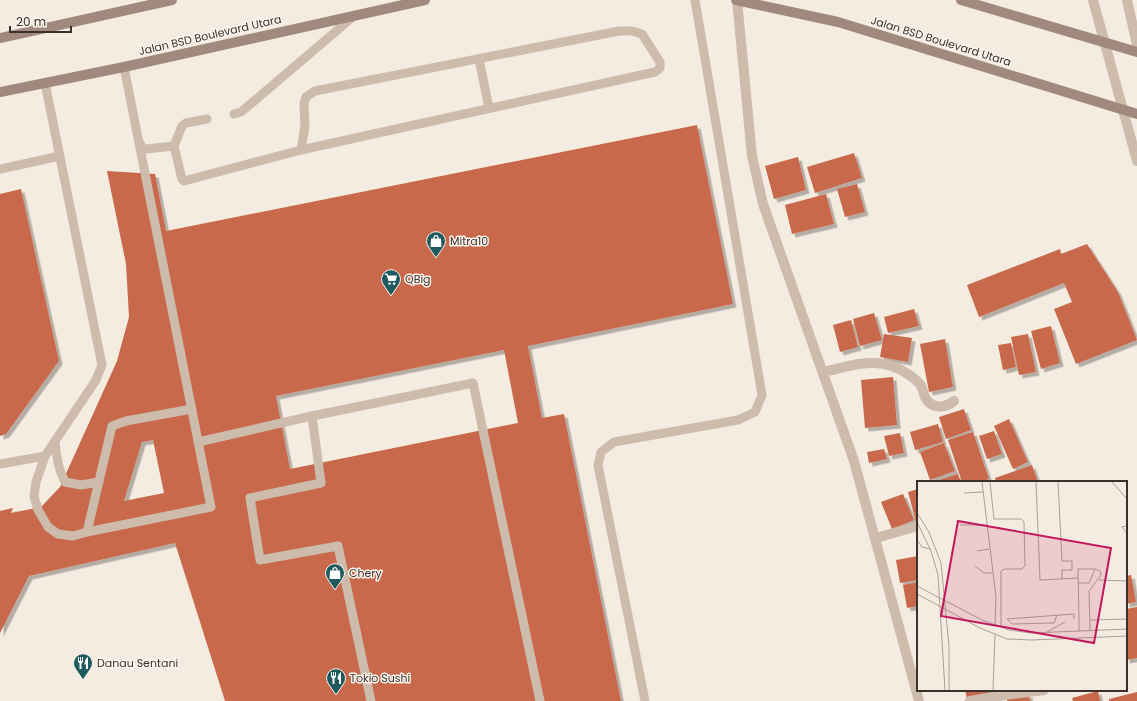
<svg xmlns="http://www.w3.org/2000/svg" width="1137" height="701" viewBox="0 0 1137 701" font-family="Poppins,sans-serif">
	<style>
		.building { fill: #c8694b; fill-rule: evenodd; filter: url(#shadow) }
		.lines { fill: none; stroke-linecap: round; stroke-linejoin: round }
		.service { stroke: #cdbbac; stroke-width: 9 }
		.minor { stroke: #cdbbac; stroke-width: 10 }
		.tertiary { stroke: #cdbbac; stroke-width: 10 }
		.secondary { stroke: #a18a7d; stroke-width: 10 }
		.labels { text-anchor: middle; stroke-width: 3; stroke-linejoin: round; paint-order: stroke }
		.street-label { font-size: 11px; fill: #3b302b; stroke: #fbf5ee }
		.poi-label { font-size: 11px; fill: #3b302b; stroke: #fbf5ee; text-anchor: start }
		.inset-road { fill: none; stroke: #aaa098; stroke-width: 1 }
		.view { fill: #c2185b; fill-opacity: 0.15; stroke: #c2185b; stroke-width: 2 }
		.inset-edge { fill: none; stroke: #3b302b; stroke-width: 2 }
	</style>
	<defs>
		<filter id="shadow"><feDropShadow dx="3.5" dy="3.5" stdDeviation="0" flood-color="#0004"/></filter>
	</defs>
	<rect width="100%" height="100%" fill="#f4ebe1"/>
	<g class="building">
		<path d="M697,125L733,304L528,346L542,418L564,414L621,701H225L175,543L29,576L0,633V511L13,508L11,513L41,507L60,487L117,361L129,317L126,264L107,171L155,174L166,231ZM504,350L518,423L290,469L276,396ZM153,440L164,493L124,501L142,442Z"/>
		<polygon points="854,153 862,178 815,193 807,167"/>
		<polygon points="798,157 806,190 774,199 765,166"/>
		<polygon points="857,184 865,212 845,217 837,189"/>
		<polygon points="21,189 59,361 6,434 0,436 0,194"/>
		<polygon points="826,194 834,224 792,234 785,205"/>
		<polygon points="1087,244 1118,292 1137,340 1076,364 1054,309 1072,302 1064,283 979,317 967,285 1060,249 1061,254"/>
		<polygon points="914,309 919,326 888,333 884,317"/>
		<polygon points="874,313 882,340 860,346 853,319"/>
		<polygon points="851,320 858,347 840,352 833,325"/>
		<polygon points="1051,326 1060,363 1041,369 1031,331"/>
		<polygon points="884,334 912,338 908,362 880,357"/>
		<polygon points="1028,334 1036,372 1019,375 1011,337"/>
		<polygon points="945,339 953,387 929,392 920,344"/>
		<polygon points="1011,343 1016,367 1003,370 998,345"/>
		<polygon points="893,377 897,425 865,428 861,380"/>
		<polygon points="964,409 971,430 946,439 939,417"/>
		<polygon points="1009,419 1028,462 1013,469 994,426"/>
		<polygon points="938,424 943,442 915,450 910,432"/>
		<polygon points="994,431 1002,454 987,459 979,436"/>
		<polygon points="973,432 989,479 979,482 962,482 948,440"/>
		<polygon points="900,433 904,453 889,456 884,436"/>
		<polygon points="944,443 955,471 930,480 920,452"/>
		<polygon points="884,449 887,459 869,463 867,452"/>
		<polygon points="1032,465 1038,482 996,482 995,478"/>
		<polygon points="958,474 961,482 933,482"/>
		<polygon points="918,489 918,521 916,522 908,492"/>
		<polygon points="903,494 914,520 892,529 881,502"/>
		<polygon points="918,556 918,580 900,583 896,560"/>
		<polygon points="1131,575 1136,602 1126,604 1126,576"/>
		<polygon points="918,582 918,606 907,608 903,585"/>
		<polygon points="1137,607 1137,658 1126,660 1126,609"/>
		<polygon points="965,690 1002,690 1002,692 967,699"/>
		<polygon points="1098,691 1100,701 1073,701 1072,698"/>
		<polygon points="1137,692 1137,701 1109,701 1109,699"/>
		<polygon points="1029,694 1030,701 1007,701 1007,699"/>
	</g>
	<g class="lines">
		<g class="service">
			<polyline points="479,59 489,108"/>
			<polyline points="124,67 211,507 87,532 112,426 126,421 192,409"/>
			<polyline points="45,83 102,365 96,380 45,456 36,482 34,496 38,510 48,527 58,534 73,536 87,532"/>
			<polyline points="234,114 241,112 247,107 355,15"/>
			<polyline points="207,119 186,123 182,126 174,146 182,179 184,181 301,150 655,72 660,68 660,62 642,34 632,31 619,31 315,91 306,97 304,104 305,126 301,150"/>
			<polyline points="140,143 142,148 146,149 174,146"/>
			<polyline points="0,169 60,156"/>
			<polyline points="312,416 321,483 250,498 260,560 338,546 371,701"/>
			<path d="M55,441C56,456 58,469 65,482L81,485L99,482"/>
			<polyline points="198,442 312,416 473,383 540,701"/>
			<polyline points="0,464 45,456"/>
			<polyline points="645,701 598,465 601,452 614,442 738,420 755,412 762,395 695,0"/>
		</g>
		<g class="minor">
			<polyline points="737,0 752,156 763,204 854,461 919,701"/>
			<path d="M823,372C843,368 863,360 884,364C896,366 910,374 919,383C923,387 923,392 925,397C931,409 944,409 954,401"/>
			<polyline points="876,538 918,526"/>
			<polyline points="970,701 1005,695 1044,690"/>
		</g>
		<g class="tertiary">
			<polyline points="1093,0 1137,161"/>
			<polyline points="1127,0 1137,45"/>
		</g>
		<g class="secondary">
			<polyline points="736,0 838,22 1137,114"/>
			<polyline points="961,0 1137,52"/>
			<polyline points="0,38 172,0"/>
			<polyline points="0,92 124,67 425,0"/>
		</g>
	</g>
	<defs>
		<g id="shop-pin" transform="scale(1)"><path d="M0 17L-7.5 6A9.5 9.5 0 1 1 7.5 6Z" fill="#1f5a5e" stroke="#fbf5ee"/><path d="M-5-2.5h2.3a2.7 3.5 0 0 1 5.4 0H5L5.5 6h-11ZM-1.5-2.5h3a1.5 2.3 0 0 0-3 0Z" fill="#fff"/></g>
		<g id="supermarket-pin" transform="scale(1)"><path d="M0 17L-7.5 6A9.5 9.5 0 1 1 7.5 6Z" fill="#1f5a5e" stroke="#fbf5ee"/><path d="M-6-5.5h2.5l.6 2H6L4.5 2H-2.5L-4.4-4H-6ZM-1.5 3.2a1.3 1.3 0 1 0 .1 0ZM3 3.2a1.3 1.3 0 1 0 .1 0Z" fill="#fff"/></g>
		<g id="restaurant-pin" transform="scale(1)"><path d="M0 17L-7.5 6A9.5 9.5 0 1 1 7.5 6Z" fill="#1f5a5e" stroke="#fbf5ee"/><path d="M-5-6h1v4h1v-4h1v4h1v-4h1v5L-1.5 .5V6h-2V.5L-5-1ZM5-6V6H3V1.5H1.5Q1.5-4 5-6Z" fill="#fff"/></g>
	</defs>
	<g fill-rule="evenodd">
		<use href="#shop-pin" x="436" y="241"/>
		<use href="#supermarket-pin" x="391" y="279"/>
		<use href="#shop-pin" x="335" y="573"/>
		<use href="#restaurant-pin" x="83" y="663"/>
		<use href="#restaurant-pin" x="336" y="678"/>
	</g>
	<g class="labels">
		<g class="street-label">
			<text transform="translate(210 35) rotate(-13)" y="4">Jalan BSD Boulevard Utara</text>
			<text transform="translate(941 41) rotate(17)" y="4">Jalan BSD Boulevard Utara</text>
		</g>
		<g class="poi-label">
			<text x="450" y="245">Mitra10</text>
			<text x="405" y="283">QBig</text>
			<text x="349" y="577">Chery</text>
			<text x="97" y="667">Danau Sentani</text>
			<text x="350" y="682">Tokio Sushi</text>
		</g>
	</g>
	<g transform="translate(917 481)">
		<rect width="210" height="210" fill="#f4ebe1"/>
		<path class="inset-road" d="M65,1L79,116L78,144M73,1L77,38H104L107,41L108,85L105,88H88L84,90V146M119,1L123,99L161,97M141,1L145,80H155V89H145V98M195,1L210,18M47,12L66,11M0,32L12,51L24,82L32,165V209M0,41L14,70L21,94L28,209M43,44H70M210,45L205,46L210,53M0,59L5,66L13,68M60,70L72,68M58,85L67,92H75M182,99L210,100M161,102H172L178,88H161L162,139V150M0,105L65,139L92,149L114,152L210,148M0,113L63,147L90,158L115,159L210,155M140,134L137,142L95,143L90,138L157,133V138M173,139L210,138M173,149L172,110L184,94L183,90L178,88M130,151L148,141M76,209L78,154"/>
		<path class="view" d="M41,40L194,67L177,162L24,135Z"/>
		<rect width="210" height="210" class="inset-edge"/>
	</g>
	<path d="M10 26v6h61v-6" fill="none" stroke="#3b302b" stroke-width="2"/>
	<text x="16" y="26" font-size="12" fill="#3b302b" stroke="#fbf5ee" stroke-width="3" paint-order="stroke">20 m</text>
</svg>
